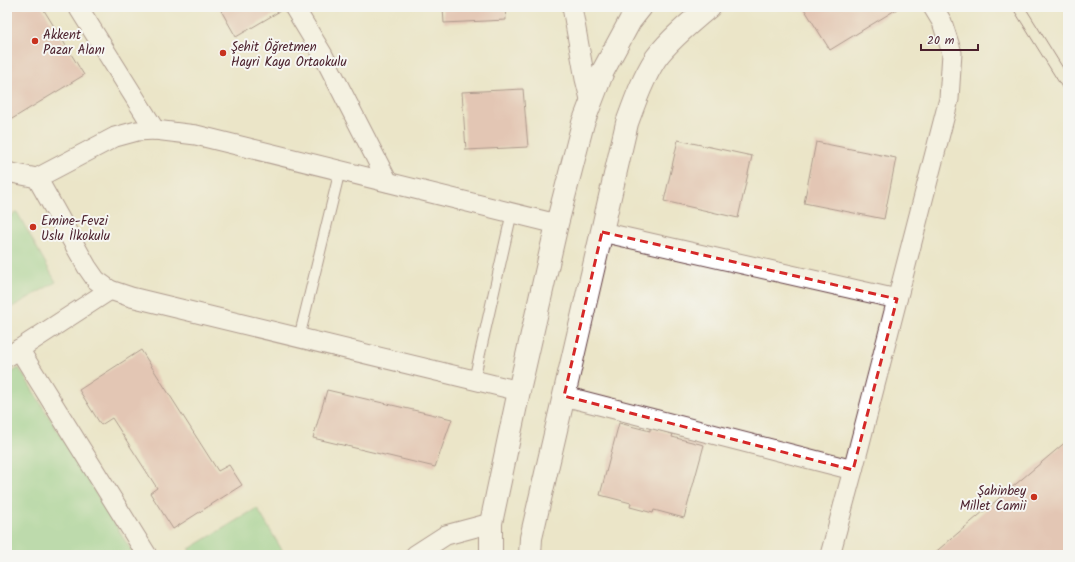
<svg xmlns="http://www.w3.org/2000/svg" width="1075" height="562" viewBox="0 0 1075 562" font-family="Kalam,sans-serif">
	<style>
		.green { fill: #86cd89; stroke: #68765a }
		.building { fill: #daa19c }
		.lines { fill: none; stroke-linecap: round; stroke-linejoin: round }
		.lane-casing { stroke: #623d43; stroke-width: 12 }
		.street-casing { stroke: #623d43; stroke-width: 21 }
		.secondary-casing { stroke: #623d43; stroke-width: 24 }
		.lane { stroke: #fff; stroke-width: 10 }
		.street { stroke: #fff; stroke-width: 19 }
		.secondary { stroke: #fff; stroke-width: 22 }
		.tram { stroke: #4a1f2b; stroke-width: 1 }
		.marked { fill: none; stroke: #d62828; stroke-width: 3; stroke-dasharray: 8 5; stroke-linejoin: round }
		.poi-dot { fill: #c8321e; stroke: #f6f6f2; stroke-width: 1.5 }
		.labels { text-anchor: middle; stroke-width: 4; stroke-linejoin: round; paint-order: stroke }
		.poi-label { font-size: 13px; fill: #4a1f2b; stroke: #f6f6f2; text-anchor: start }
	</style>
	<rect width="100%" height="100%" fill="#f6f6f2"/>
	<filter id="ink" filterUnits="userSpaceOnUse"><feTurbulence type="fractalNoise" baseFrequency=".025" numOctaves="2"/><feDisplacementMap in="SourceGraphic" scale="8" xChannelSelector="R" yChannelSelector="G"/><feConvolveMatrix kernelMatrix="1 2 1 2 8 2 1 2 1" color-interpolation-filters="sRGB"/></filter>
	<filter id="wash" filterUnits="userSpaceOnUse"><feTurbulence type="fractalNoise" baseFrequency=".012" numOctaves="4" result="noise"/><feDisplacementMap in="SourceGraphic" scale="16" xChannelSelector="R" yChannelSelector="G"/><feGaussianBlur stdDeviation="0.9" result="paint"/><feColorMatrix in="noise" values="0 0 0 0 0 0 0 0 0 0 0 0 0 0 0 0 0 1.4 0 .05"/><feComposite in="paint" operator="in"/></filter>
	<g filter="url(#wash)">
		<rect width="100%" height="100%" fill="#ebe5c8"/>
		<g class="green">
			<polygon points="17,212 56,282 7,310 7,218"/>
			<polygon points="19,368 134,555 7,555 7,375"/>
			<polygon points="257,508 285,555 192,555 189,549"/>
		</g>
		<g id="blocks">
			<g class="building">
				<polygon points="7,7 42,7 84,75 7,122"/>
				<polygon points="219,7 277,7 280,11 236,37"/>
				<polygon points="443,7 505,7 506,20 444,23"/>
				<polygon points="803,7 895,7 897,9 830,50"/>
				<polygon points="523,89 528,147 466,150 462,92"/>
				<polygon points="678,140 752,156 738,218 664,201"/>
				<polygon points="816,142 896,158 884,219 804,203"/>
				<polygon points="141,350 218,471 229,465 242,485 173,529 150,493 157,488 112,418 101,425 79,390"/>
				<polygon points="327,390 452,419 435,467 313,438"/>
				<polygon points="619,423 650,431 650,428 673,434 672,437 704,445 684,518 654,510 653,513 630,507 631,503 600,495"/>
				<polygon points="1068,440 1068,555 932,555"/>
			</g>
		</g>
	</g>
	<g filter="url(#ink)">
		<use href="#blocks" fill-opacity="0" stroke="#623d43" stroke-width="1"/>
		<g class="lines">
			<g class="lane-casing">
				<g id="lane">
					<polyline points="299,338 340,170"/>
					<polyline points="474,380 512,212"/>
				</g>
			</g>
			<g class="street-casing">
				<g id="street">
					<polyline points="78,7 155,130"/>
					<polyline points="294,7 323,55 388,182"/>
					<polyline points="572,7 585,79 591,103"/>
					<polyline points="7,172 37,178 87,267 96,280 110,290 131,297 519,391"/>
					<polyline points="37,178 115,137 137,131 155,130 196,135 557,224"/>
					<polyline points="602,232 897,299"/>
					<polyline points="19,349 147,555"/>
					<polyline points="7,357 110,290"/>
					<polyline points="564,396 853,470"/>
					<polyline points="415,555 446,535 491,523"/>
					<polyline points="830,555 853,470 949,99 952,53 942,22 933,7"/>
				</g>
			</g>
			<g class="secondary-casing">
				<g id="secondary">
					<polyline points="491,555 491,523 519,391 557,224 583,123 603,71 630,21 641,7"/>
					<path d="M530,555L531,538L627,123C635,101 643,78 656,58C669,40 692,21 709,7"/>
				</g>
			</g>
			<use href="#lane" class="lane"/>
			<use href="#street" class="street"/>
			<use href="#secondary" class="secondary"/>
			<g class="tram">
				<polyline points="1012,7 1068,97"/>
				<polyline points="1025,7 1068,76"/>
			</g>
		</g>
	</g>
	<path d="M0 0H1075V562H0ZM602,232L897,299L853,470L564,396Z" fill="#ebe5c8" fill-opacity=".55" fill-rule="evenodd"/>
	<path class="marked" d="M602,232L897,299L853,470L564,396Z"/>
	<g class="poi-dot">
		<circle cx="35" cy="41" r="4"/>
		<circle cx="223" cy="53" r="4"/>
		<circle cx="33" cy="227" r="4"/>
		<circle cx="1034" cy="497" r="4"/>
	</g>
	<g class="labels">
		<g class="poi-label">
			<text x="43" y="39">Akkent<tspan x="43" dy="15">Pazar Alanı</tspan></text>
			<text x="231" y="51">Şehit Öğretmen<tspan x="231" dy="15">Hayri Kaya Ortaokulu</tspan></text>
			<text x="41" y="225">Emine-Fevzi<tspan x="41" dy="15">Uslu İlkokulu</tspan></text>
			<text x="1026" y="495" text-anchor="end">Şahinbey<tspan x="1026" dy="15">Millet Camii</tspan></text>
		</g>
	</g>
	<rect width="1075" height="562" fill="none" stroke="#f6f6f2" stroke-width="24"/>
	<path d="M921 44v6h57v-6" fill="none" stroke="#4a1f2b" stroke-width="2"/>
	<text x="927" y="44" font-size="12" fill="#4a1f2b" stroke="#f6f6f2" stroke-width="3" paint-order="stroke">20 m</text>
</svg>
